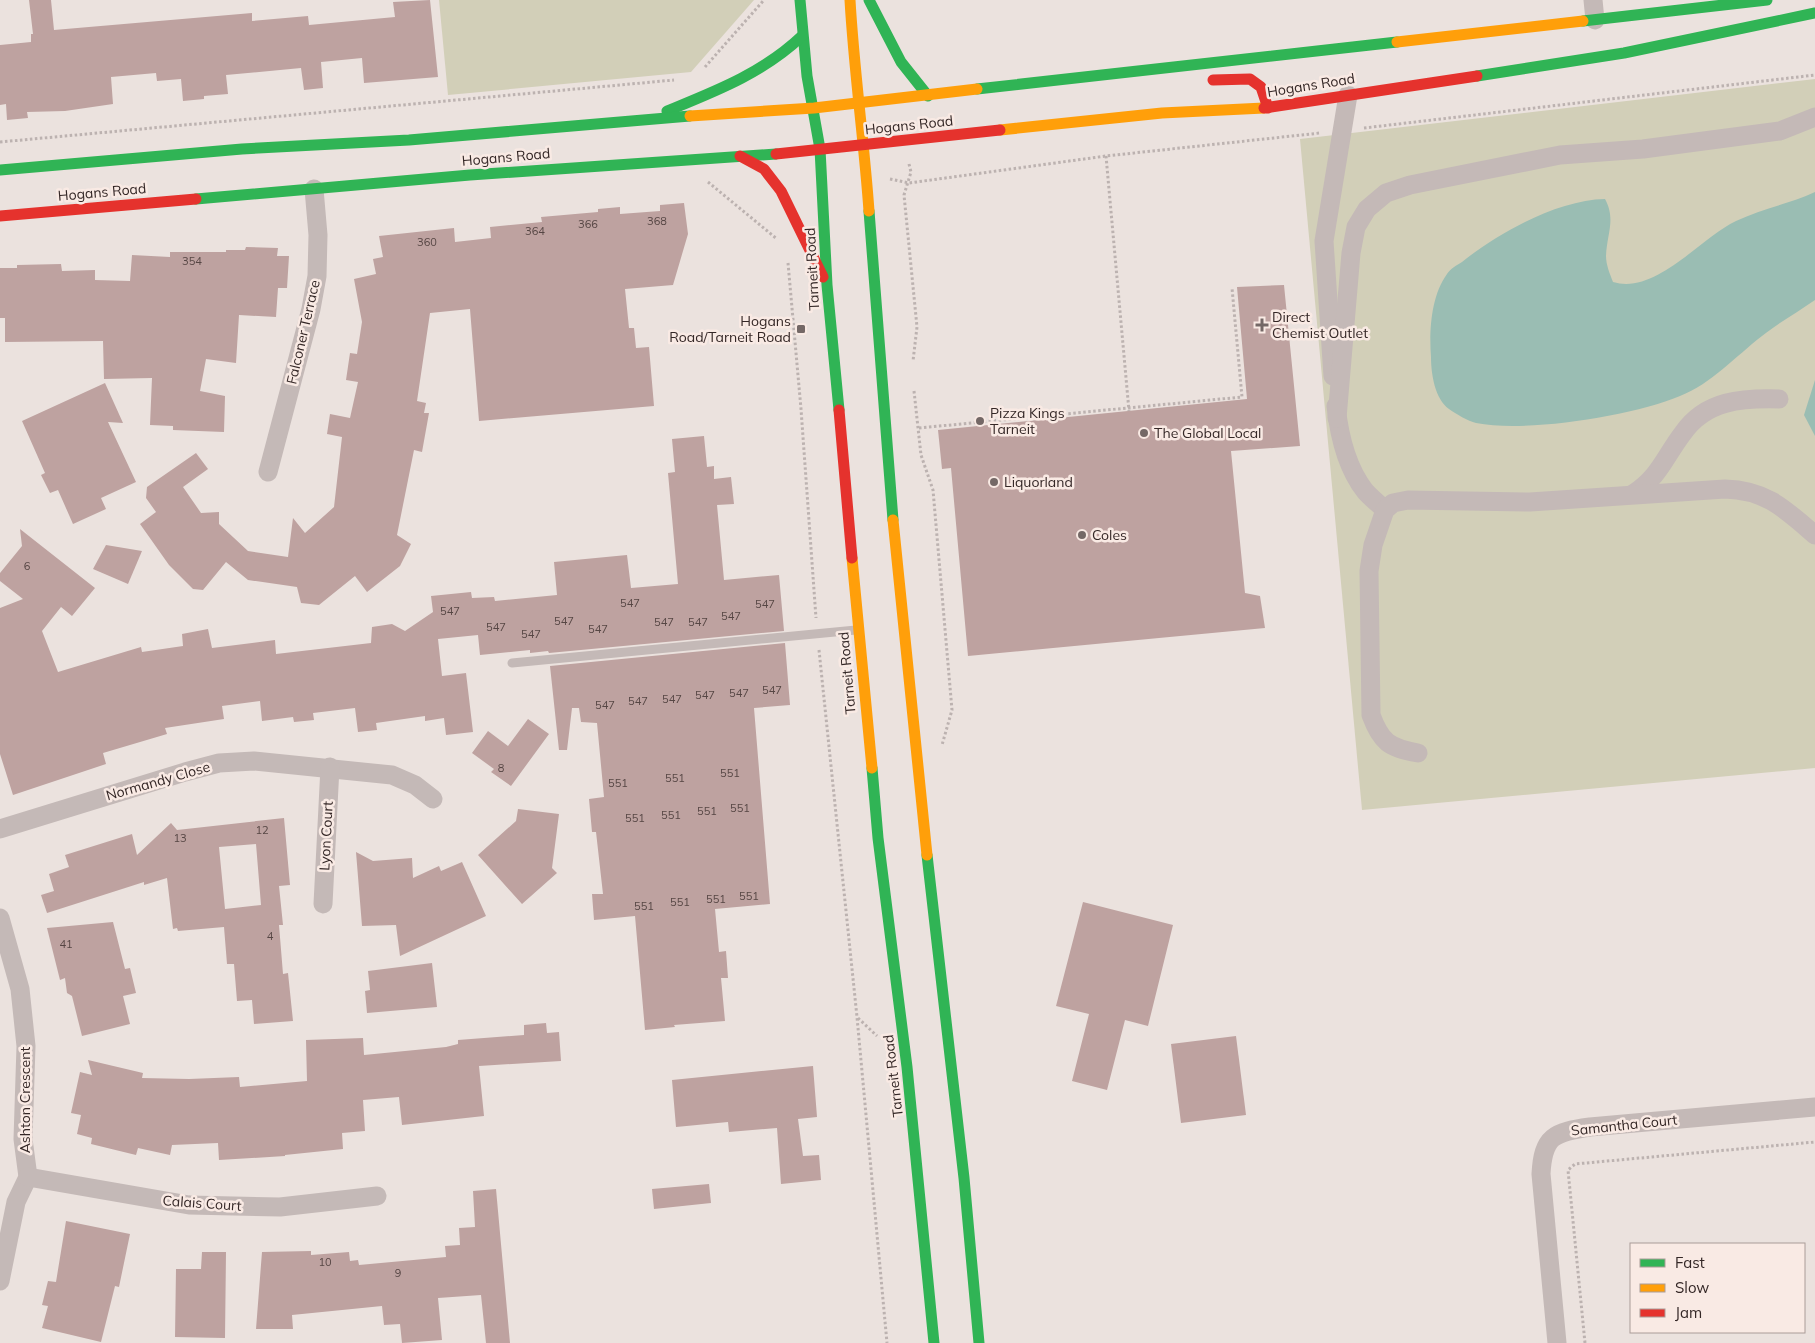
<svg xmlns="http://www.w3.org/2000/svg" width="1815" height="1343" viewBox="0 0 1815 1343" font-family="Mulish,sans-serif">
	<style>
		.green { fill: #d2cfb8 }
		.water { fill: #9abdb3 }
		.building { fill: #bea2a0; fill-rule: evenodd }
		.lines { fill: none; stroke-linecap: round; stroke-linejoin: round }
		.path { stroke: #bcb2b0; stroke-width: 3; stroke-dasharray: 2.5 2.5; stroke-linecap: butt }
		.lane { stroke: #c4b9b7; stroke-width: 9 }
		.street { stroke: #c4b9b7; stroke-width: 19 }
		.fast { stroke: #30b455; stroke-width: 11 }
		.slow { stroke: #ff9f0a; stroke-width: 11 }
		.jam { stroke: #e5322d; stroke-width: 11 }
		.poi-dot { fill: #746866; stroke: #f9eae4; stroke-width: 2 }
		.labels { text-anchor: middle; stroke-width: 5; stroke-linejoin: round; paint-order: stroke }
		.number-label { font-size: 11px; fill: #564644 }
		.street-label { font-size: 14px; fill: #342726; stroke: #f9eae4 }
		.poi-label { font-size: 14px; fill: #342726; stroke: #f9eae4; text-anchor: start }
	</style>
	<rect width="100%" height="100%" fill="#ebe2de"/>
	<g class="green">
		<polygon points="439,0 754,0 691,72 448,95"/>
		<polygon points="1815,79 1815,768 1362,810 1300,139"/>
	</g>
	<g class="water">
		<path d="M1815,192V300C1798,312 1778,323 1762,336C1736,356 1711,384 1680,396C1632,416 1527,433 1476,423C1468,421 1456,414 1449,409C1435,399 1431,374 1431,357C1429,331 1431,296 1447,274C1450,269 1457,265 1462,262C1498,233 1557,200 1605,199C1616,219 1607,234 1606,256C1606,265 1610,274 1613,282C1656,295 1700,238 1736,221C1761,209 1789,204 1815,192Z"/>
		<polygon points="1815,380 1815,436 1804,415"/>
	</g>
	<g class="building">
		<polygon points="29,0 51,0 54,30 252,13 252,21 308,16 309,25 395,17 393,2 430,0 438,77 364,83 362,58 321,62 323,88 304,90 301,68 226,75 228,94 204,96 204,99 183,101 181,79 157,81 156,73 111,77 113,104 65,111 27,112 28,118 7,120 6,104 0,105 0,45 31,42 31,34 33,34"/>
		<polygon points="684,203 688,234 673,285 625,289 629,328 634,328 636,348 649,347 654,406 479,421 470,309 430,313 417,401 426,403 424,413 429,413 422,452 414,450 397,535 411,544 400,566 367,592 355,576 319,605 301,603 297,587 248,580 226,562 203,590 193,589 169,565 140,524 156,512 146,498 147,487 196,453 208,469 183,487 201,513 219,512 219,524 248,551 288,557 293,518 305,533 334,507 342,437 327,434 330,414 350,418 358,382 346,380 350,353 357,354 362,322 354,279 376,274 373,259 383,257 379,236 454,228 455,242 491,238 490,227 542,222 541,217 598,212 598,209 620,207 620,214 660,211 660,205"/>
		<polygon points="246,247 278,248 277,256 289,256 287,288 278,288 276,317 239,315 236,363 206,359 200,391 225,396 224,432 173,430 173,426 150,425 152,378 104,379 103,341 5,342 5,318 0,318 0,268 17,268 17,265 61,264 62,271 95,270 95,280 130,281 132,255 170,257 170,252 226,252 226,250 245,250"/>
		<polygon points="1284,285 1300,446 1231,451 1245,593 1260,596 1265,628 968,656 951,468 942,469 938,430 1247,399 1237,287"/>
		<polygon points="105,383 123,423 108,422 136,482 101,498 106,509 73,524 58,490 50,493 41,475 45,473 22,421"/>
		<polygon points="704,436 707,467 714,466 714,479 731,477 734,504 717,505 724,580 779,575 784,631 549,653 548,651 530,653 530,650 480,655 478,635 438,639 442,676 466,673 473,732 446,735 444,718 425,721 425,716 376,723 377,730 358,732 355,708 313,713 314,720 294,722 293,717 262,721 260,701 222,706 224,719 165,728 167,734 103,753 106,764 13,795 0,754 0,608 23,599 0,581 0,573 22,546 20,529 95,588 72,616 61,607 42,631 58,672 141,647 142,652 183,646 182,634 208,629 212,648 275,640 276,654 371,643 372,627 392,624 405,631 433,612 431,596 471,592 472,598 494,597 495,601 557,595 554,562 627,555 631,588 678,584 668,473 675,472 672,439"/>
		<polygon points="106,545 142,551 128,584 93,569"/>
		<polygon points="785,643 790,705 754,708 770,904 715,909 719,952 726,951 728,978 721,978 725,1021 674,1025 675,1027 645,1030 635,916 594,920 592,894 603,894 596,832 592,832 589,799 604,797 597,723 581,722 579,708 572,708 567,750 559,750 550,666"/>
		<polygon points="528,719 549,734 511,786 491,772 494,769 472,753 488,731 508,746"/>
		<polygon points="518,809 559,814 552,868 557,873 522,904 478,855 516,821"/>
		<path d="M284,818L290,885L279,886L283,925H279L283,974L288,973L293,1021L254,1024L252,1000L237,1001L234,964H227L224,927L178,931L177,928L173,929L167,878L144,885V882L47,913L41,895L54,891L49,874L69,867L65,855L132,834L137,855L171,823L177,830ZM256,844L261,905L225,909L219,847Z"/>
		<polygon points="356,852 373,861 412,858 413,878 439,866 441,871 462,862 486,916 400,956 396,925 362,926"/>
		<polygon points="1083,902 1173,925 1148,1026 1125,1020 1107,1090 1072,1081 1089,1014 1056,1006"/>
		<polygon points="113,922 125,969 130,968 136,993 123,996 130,1024 82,1036 72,996 67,993 65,978 60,980 47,928"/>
		<polygon points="432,963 437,1007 367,1013 365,991 370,990 368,971"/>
		<polygon points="546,1023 547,1033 559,1032 561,1061 479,1066 484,1116 402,1125 399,1097 363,1100 365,1131 342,1133 343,1149 285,1155 285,1156 219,1160 218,1143 172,1145 170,1155 138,1148 136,1155 91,1144 92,1138 77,1134 81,1115 71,1113 80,1072 92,1075 88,1060 143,1073 142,1078 189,1079 239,1077 240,1087 307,1081 306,1040 363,1038 364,1055 446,1047 458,1044 458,1040 524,1035 524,1025"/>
		<polygon points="1236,1036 1246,1115 1181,1123 1171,1044"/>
		<polygon points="813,1066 817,1117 798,1119 803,1156 819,1155 821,1180 781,1184 777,1128 729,1132 728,1122 676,1127 672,1080"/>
		<polygon points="709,1184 711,1203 654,1209 652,1189"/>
		<polygon points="496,1189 510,1343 486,1343 481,1295 438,1298 442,1340 402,1343 400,1324 384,1325 382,1306 292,1315 293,1329 256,1329 262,1252 311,1251 311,1255 349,1252 350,1261 358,1260 359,1265 446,1257 445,1246 460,1245 459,1228 475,1227 473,1191"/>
		<polygon points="66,1221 130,1234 119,1287 115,1286 101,1342 42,1328 48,1306 42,1305 48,1281 56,1282"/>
		<polygon points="202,1252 226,1252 225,1338 175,1337 176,1269 201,1269"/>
	</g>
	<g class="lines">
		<g class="path">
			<polyline points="705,67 764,0"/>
			<polyline points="1364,128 1815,75"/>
			<polyline points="0,142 674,80"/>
			<polyline points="1106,156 1129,411"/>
			<polyline points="909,164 911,172 904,195 917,327 913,361"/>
			<polyline points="890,179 909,183 1106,156 1320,133"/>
			<polyline points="708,182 777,239"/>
			<polyline points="788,263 801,409 816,618"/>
			<polyline points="914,391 921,455 933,490 952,710 942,745"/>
			<polyline points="919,428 1242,397 1232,288"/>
			<polyline points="819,650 857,1017 887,1343"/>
			<polyline points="858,1018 877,1036"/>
			<polyline points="1585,1343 1568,1170 1575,1164 1815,1142"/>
		</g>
		<polyline class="lane" points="512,663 856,630"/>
		<g class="street">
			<polyline points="1593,0 1595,20"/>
			<polyline points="1333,376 1324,241 1348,95"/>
			<path d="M1336,406C1339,434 1347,468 1365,491C1371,498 1379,504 1385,510"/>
			<polyline points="1337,418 1351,253 1356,227 1367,209 1386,193 1410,185 1560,155 1643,149 1780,131 1815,117"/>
			<polyline points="268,472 311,309 317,276 318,235 314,189"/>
			<path d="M1633,494C1660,476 1664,458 1683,433C1706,400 1742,398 1779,399"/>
			<path d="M1418,753C1389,748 1381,742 1371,715L1369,571L1373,545L1385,510L1393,503L1408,500L1530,502L1725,489C1766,490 1785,509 1815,535"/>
			<polyline points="0,829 185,772 219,763 254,761 392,775 415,785 433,799"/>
			<polyline points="323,904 330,767"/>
			<polyline points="0,918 20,989 26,1046 23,1139 28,1177 16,1202 0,1281"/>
			<polyline points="28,1177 189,1205 280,1207 377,1196"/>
			<path d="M1557,1343L1541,1174C1543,1136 1554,1132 1590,1127L1815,1107"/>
		</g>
		<g class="fast">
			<polyline points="800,0 807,76 820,149 827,285 839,410"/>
			<polyline points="869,0 901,62 928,96"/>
			<polyline points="1583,21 1767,0"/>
			<polyline points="1477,76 1624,53 1815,13"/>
			<polyline points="977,89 1397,42"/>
			<path d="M667,111C716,91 763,73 802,36"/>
			<polyline points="0,170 242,149 409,140 690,116"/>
			<polyline points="196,199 470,175 776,154"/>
			<polyline points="869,211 893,520"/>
			<polyline points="872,768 878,838 907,1067 934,1343"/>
			<polyline points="927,855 964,1178 979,1343"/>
		</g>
		<g class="slow">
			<path d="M850,0C854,71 864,140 869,211"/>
			<polyline points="1397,42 1583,21"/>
			<polyline points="690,116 814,108 977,89"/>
			<polyline points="1000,130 1162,113 1264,108"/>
			<polyline points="893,520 927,855"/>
			<polyline points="852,558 872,768"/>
		</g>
		<g class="jam">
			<polyline points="1213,80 1250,79 1261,87 1268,108"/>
			<polyline points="1264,108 1477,76"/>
			<polyline points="776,154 1000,130"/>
			<polyline points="740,156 764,169 781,191 823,277"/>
			<polyline points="0,216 196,199"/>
			<polyline points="839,410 852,558"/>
		</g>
	</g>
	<g class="poi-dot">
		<path d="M1259.5 317.5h5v5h5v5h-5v5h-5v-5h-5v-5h5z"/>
		<rect x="796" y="324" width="10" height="10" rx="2.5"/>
		<circle cx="980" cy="421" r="5"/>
		<circle cx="1144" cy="433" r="5"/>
		<circle cx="994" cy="482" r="5"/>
		<circle cx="1082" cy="535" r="5"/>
	</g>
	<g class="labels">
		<g class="number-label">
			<text x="657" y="225">368</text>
			<text x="588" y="228">366</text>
			<text x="535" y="235">364</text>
			<text x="427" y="246">360</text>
			<text x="192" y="265">354</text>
			<text x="27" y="570">6</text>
			<text x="630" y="607">547</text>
			<text x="765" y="608">547</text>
			<text x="450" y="615">547</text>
			<text x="731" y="620">547</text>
			<text x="564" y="625">547</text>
			<text x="664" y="626">547</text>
			<text x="698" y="626">547</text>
			<text x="496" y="631">547</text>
			<text x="598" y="633">547</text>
			<text x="531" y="638">547</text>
			<text x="772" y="694">547</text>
			<text x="739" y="697">547</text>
			<text x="705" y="699">547</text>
			<text x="672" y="703">547</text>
			<text x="638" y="705">547</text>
			<text x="605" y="709">547</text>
			<text x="501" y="772">8</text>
			<text x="730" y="777">551</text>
			<text x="675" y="782">551</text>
			<text x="618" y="787">551</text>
			<text x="740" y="812">551</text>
			<text x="707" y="815">551</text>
			<text x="671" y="819">551</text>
			<text x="635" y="822">551</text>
			<text x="262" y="834">12</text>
			<text x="180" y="842">13</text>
			<text x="749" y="900">551</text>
			<text x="716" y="903">551</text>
			<text x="680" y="906">551</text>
			<text x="644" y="910">551</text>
			<text x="270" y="940">4</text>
			<text x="66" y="948">41</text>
			<text x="325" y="1266">10</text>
			<text x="398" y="1277">9</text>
		</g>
		<g class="street-label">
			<text transform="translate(1311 85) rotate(-9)" y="5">Hogans Road</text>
			<text transform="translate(909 125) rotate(-6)" y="5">Hogans Road</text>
			<text transform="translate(506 157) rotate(-5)" y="5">Hogans Road</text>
			<text transform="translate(102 192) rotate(-5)" y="5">Hogans Road</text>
			<text transform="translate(812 269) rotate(-93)" y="5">Tarneit Road</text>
			<text transform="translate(303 332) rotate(-77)" y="5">Falconer Terrace</text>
			<text transform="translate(847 673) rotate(-95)" y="5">Tarneit Road</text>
			<text transform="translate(158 781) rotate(-16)" y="5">Normandy Close</text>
			<text transform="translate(326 836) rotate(-87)" y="5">Lyon Court</text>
			<text transform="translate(893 1076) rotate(-97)" y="5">Tarneit Road</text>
			<text transform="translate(25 1100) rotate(-90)" y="5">Ashton Crescent</text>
			<text transform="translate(1624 1125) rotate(-6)" y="5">Samantha Court</text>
			<text transform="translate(202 1203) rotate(4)" y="5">Calais Court</text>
		</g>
		<g class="poi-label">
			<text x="1272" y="322">Direct<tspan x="1272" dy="16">Chemist Outlet</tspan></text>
			<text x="791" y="326" text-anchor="end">Hogans<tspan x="791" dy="16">Road/Tarneit Road</tspan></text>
			<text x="990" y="418">Pizza Kings<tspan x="990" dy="16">Tarneit</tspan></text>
			<text x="1154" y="438">The Global Local</text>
			<text x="1004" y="487">Liquorland</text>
			<text x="1092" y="540">Coles</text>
		</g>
	</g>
	<rect x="1630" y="1243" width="175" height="90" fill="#f9eae4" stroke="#aa9c98"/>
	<rect x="1640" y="1259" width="25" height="8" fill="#30b455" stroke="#aa9c98"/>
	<text x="1675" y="1268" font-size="15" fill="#342726">Fast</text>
	<rect x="1640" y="1284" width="25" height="8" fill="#ff9f0a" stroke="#aa9c98"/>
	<text x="1675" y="1293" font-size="15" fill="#342726">Slow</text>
	<rect x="1640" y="1309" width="25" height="8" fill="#e5322d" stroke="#aa9c98"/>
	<text x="1675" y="1318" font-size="15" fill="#342726">Jam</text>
</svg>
